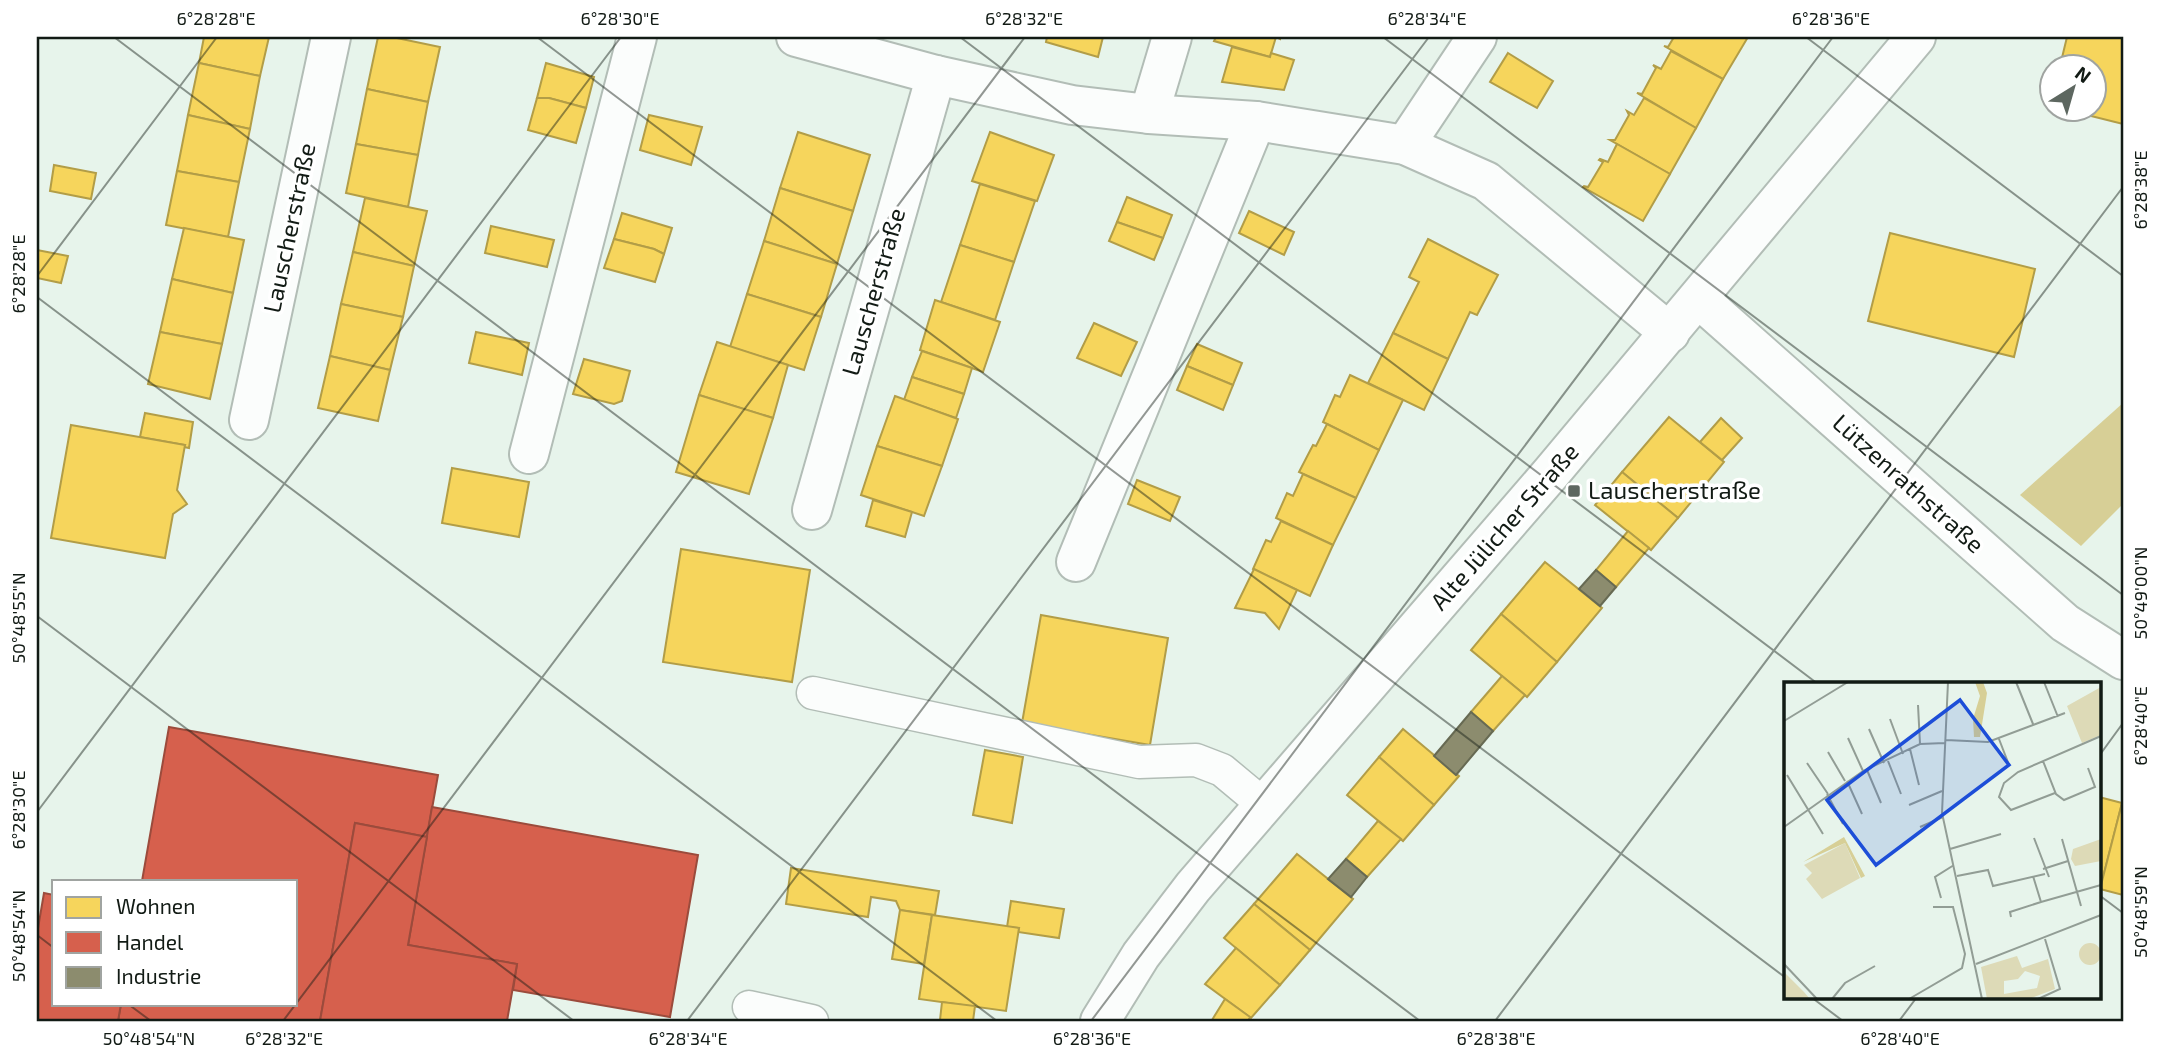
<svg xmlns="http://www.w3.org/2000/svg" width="2160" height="1058" viewBox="0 0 2160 1058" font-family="'Exo 2',sans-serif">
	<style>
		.forest { fill: #d7cf96 }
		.homes { fill: #f6d55c; stroke: #b29d47; stroke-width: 2 }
		.shops { fill: #d6604d; stroke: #9b4b3c; stroke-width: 2 }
		.industry { fill: #8c8c6e; stroke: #676a53; stroke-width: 2 }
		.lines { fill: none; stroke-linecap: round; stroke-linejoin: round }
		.lane-casing { stroke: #b2bdb6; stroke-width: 35 }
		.street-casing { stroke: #b2bdb6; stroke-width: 42 }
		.lane { stroke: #fbfdfc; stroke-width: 32 }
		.street { stroke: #fbfdfc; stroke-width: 38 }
		.ticks { fill: none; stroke: #121b15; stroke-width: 2; stroke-opacity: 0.45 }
		.poi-dot { fill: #5d6760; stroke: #fff; stroke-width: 2.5 }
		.labels { text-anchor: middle; stroke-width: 7; stroke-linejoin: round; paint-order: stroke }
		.street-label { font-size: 24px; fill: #121b15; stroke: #fff }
		.poi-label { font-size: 24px; fill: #121b15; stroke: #fff; text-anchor: start }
		.inset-road { fill: none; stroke: #929d95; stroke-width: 2 }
		.view { fill: #1d4ed8; fill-opacity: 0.15; stroke: #1d4ed8; stroke-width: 3.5 }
		.inset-edge { fill: none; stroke: #121b15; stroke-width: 3.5 }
		.neatline { fill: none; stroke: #121b15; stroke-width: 2.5 }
		.ticks-label { font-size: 18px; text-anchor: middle; fill: #121b15 }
	</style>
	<rect width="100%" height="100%" fill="#e7f4eb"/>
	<polygon class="forest" points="2123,403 2123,504 2081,546 2020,495"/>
	<g class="homes">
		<polygon points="204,37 269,37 260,76 199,63"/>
		<polygon points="378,37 392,37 440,47 428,102 367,89"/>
		<polygon points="1047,37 1103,37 1098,57 1046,42"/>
		<polygon points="1216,37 1280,37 1280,39 1276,37 1270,57 1214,41"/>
		<polygon points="1674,37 1748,37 1723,79 1664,46 1668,47"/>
		<polygon points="2067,37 2123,37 2123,124 2059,108 2094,108 2094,66 2060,66"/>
		<polygon points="1232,47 1270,57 1271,53 1294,60 1284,90 1222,82"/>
		<polygon points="1671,51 1723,79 1696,128 1637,93 1642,94 1656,68 1653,65 1661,69"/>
		<polygon points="1508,53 1553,81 1537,108 1490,82"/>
		<polygon points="199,63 260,76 250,129 188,115"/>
		<polygon points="546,63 594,77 586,108 549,98 537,98"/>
		<polygon points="367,89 428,102 418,155 356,144"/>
		<polygon points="537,98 549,98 586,108 576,143 528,130"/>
		<polygon points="1644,98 1696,128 1670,174 1610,140 1615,140 1629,115 1627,111 1634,115"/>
		<polygon points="188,115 250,129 239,182 177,171"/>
		<polygon points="649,115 702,127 691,165 640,150"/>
		<polygon points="798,132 870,155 853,211 780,188"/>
		<polygon points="990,132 1054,155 1037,201 972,181"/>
		<polygon points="356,144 418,155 408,207 346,193"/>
		<polygon points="1617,144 1670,174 1643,221 1583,187 1584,186 1588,187 1603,162 1599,160 1600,159 1608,162"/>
		<polygon points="54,165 96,173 91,199 50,191"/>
		<polygon points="177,171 239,182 228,237 166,225"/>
		<polygon points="980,184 1035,201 1014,262 960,245"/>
		<polygon points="780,188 853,211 837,264 764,241"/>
		<polygon points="1127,197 1172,215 1163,238 1117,222"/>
		<polygon points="365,198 427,211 414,266 353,252"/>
		<polygon points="1249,211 1294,232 1284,255 1239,233"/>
		<polygon points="622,213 672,228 664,254 654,249 614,239"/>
		<polygon points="1117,222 1163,238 1154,260 1109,241"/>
		<polygon points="491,226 554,240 547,267 485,253"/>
		<polygon points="184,228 244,240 233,293 172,279"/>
		<polygon points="1890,233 2035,269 2014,357 1868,321"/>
		<polygon points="614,239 654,249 664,254 655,282 604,268"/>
		<polygon points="1428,239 1498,275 1477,315 1470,312 1448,359 1393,333 1419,282 1409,277"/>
		<polygon points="764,241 837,264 821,317 747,294"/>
		<polygon points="960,245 1014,262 995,320 941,302"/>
		<polygon points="37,250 68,256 61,283 37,278"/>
		<polygon points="353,252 414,266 403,317 341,304"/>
		<polygon points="172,279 233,293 222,344 160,332"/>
		<polygon points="747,294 821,317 804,370 730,347"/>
		<polygon points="935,300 1000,322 983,372 920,350"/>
		<polygon points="341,304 403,317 390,370 330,356"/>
		<polygon points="1094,323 1137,342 1121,376 1077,358"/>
		<polygon points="160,332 222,344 210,399 148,384"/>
		<polygon points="476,332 529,343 522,375 469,363"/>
		<polygon points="1393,333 1448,359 1424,410 1368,383"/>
		<polygon points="717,342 788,365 773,418 699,395"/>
		<polygon points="1197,344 1242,363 1233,385 1187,366"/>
		<polygon points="922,351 972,368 964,394 912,377"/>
		<polygon points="330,356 390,370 378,421 318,408"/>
		<polygon points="584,359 630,371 622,401 614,404 573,394"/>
		<polygon points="1187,366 1233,385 1223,410 1177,390"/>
		<polygon points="1350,375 1403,400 1379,450 1323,422 1335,395 1340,397"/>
		<polygon points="912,377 964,394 956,418 904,400"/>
		<polygon points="699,395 773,418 749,494 676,472"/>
		<polygon points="895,396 958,419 942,466 877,446"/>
		<polygon points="145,413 193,422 189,448 184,447 185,445 140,437"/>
		<polygon points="1669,417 1724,462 1678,518 1622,472"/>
		<polygon points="1721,418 1742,438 1722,460 1700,442"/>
		<polygon points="1327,424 1379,450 1356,498 1299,472 1313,445 1316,446"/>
		<polygon points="71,425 185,445 177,490 187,504 173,514 165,558 51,538"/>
		<polygon points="877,446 942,466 924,516 861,495"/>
		<polygon points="452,468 529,482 519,537 442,523"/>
		<polygon points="1622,472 1678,518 1651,550 1595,505"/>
		<polygon points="1303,474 1356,498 1333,545 1276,518 1287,493 1293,496"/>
		<polygon points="1137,480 1180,497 1170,521 1128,504"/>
		<polygon points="873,500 912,512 905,537 866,526"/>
		<polygon points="1281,521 1333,545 1310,596 1253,569 1266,540 1271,542"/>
		<polygon points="1628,531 1649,548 1616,587 1596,570"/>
		<polygon points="681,549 810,570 792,682 663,662"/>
		<polygon points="1545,562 1602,608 1557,662 1501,614"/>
		<polygon points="1254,569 1297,590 1279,629 1265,613 1235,608"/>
		<polygon points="1501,614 1557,662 1527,697 1471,650"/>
		<polygon points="1041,615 1168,638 1150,745 1022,723"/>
		<polygon points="1502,676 1525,695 1493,731 1471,712"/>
		<polygon points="1403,729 1459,776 1434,805 1379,757"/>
		<polygon points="985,750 1023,757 1012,823 973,815"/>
		<polygon points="1379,757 1434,805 1403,841 1347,795"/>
		<polygon points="2099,797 2122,803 2100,889 2099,888"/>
		<polygon points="2122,803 2123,803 2123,895 2100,889"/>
		<polygon points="1378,821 1401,839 1367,877 1346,859"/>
		<polygon points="1297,854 1353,899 1310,950 1254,904"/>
		<polygon points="791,868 939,891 935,915 900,910 896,901 871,897 868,917 786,904"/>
		<polygon points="1011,901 1064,909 1059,938 1018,932 1019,928 1007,927"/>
		<polygon points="1254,904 1310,950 1280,985 1224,938"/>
		<polygon points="900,910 932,915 924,964 892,959"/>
		<polygon points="932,915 1019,928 1006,1011 919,999"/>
		<polygon points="1236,948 1280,985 1251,1018 1205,984"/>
		<polygon points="1225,999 1250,1017 1248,1021 1212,1020"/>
		<polygon points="942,1002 975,1006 973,1021 940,1020"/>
	</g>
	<g class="shops">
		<polygon points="169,727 438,775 427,837 355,823 320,1021 118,1021 121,1004 296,1004 296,881 142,881"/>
		<polygon points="432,807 698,855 670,1017 513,990 517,964 408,945"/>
		<polygon points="355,823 427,837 408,945 517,964 507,1021 320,1021"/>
		<polygon points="44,893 54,895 54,1004 121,1004 118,1021 37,1021 37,934"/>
	</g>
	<g class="industry">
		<polygon points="1596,570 1616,587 1600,606 1579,589"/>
		<polygon points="1471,712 1493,731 1456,775 1434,756"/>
		<polygon points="1346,859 1367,877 1351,897 1328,879"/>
	</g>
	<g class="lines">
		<g class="lane-casing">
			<g id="lane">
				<polyline points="813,693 1139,762 1196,760 1222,770 1264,805"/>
				<polyline points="749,1007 812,1021"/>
			</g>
		</g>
		<g class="street-casing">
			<g id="street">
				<polyline points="796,37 936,75 1072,105 1149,114 1256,121 1405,145 1486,181 1670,333"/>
				<polyline points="1149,114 1172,37"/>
				<polyline points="1405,145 1477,37"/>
				<polyline points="1699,299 2065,623 2123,660"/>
				<polyline points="249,420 331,37"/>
				<polyline points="529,454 637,37"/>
				<polyline points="812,510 936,75"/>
				<polyline points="1076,562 1256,121"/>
				<polyline points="1100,1021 1141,955 1193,887 1551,473 1916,37"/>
			</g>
		</g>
		<use href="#lane" class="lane"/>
		<use href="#street" class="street"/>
	</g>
	<path class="ticks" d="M114,37L1420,1021M537,37L1786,978M960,37L1818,684M1383,37L2123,595M1806,37L2123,276M37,276L217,37M37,297L997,1021M37,616L574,1021M2099,756L2123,723M37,812L621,37M2099,895L2123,913M37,935L54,948M1811,997L1843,1021M128,1004L151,1021M283,1021L1025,37M687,1021L1429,37M1091,1021L1833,37M1495,1021L2123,187M1899,1021L1917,997"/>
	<rect class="poi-dot" x="1567" y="484" width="14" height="14" rx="3.5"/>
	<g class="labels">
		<g class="street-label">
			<text transform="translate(290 228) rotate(-78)" y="8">Lauscherstraße</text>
			<text transform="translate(874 292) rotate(-74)" y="8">Lauscherstraße</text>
			<text transform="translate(1908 484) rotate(42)" y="8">Lützenrathstraße</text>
			<text transform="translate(1505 527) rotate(-49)" y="8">Alte Jülicher Straße</text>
		</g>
		<g class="poi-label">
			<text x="1588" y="499">Lauscherstraße</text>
		</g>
	</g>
	<g transform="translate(1784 682)">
		<rect width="317" height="317" fill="#e7f4eb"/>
		<path d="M317,5V53L298,61L283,24ZM317,157V179L291,184L287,177L289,167ZM61,161L76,196L38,217L22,197L28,191L20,183ZM295 272a11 11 0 1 1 22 0a11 11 0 1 1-22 0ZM233,274L238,286L264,277L271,307L245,317H203L197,285ZM241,289L256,294L253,306L220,312V299L234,297ZM0,290L20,310L26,317H0Z" fill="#dddab7" fill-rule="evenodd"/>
		<path d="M191,0H199L203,11L196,55H190L189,37L196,14ZM60,155L81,194L77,196L61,161L19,180Z" fill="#d7cf96"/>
		<path class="inset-road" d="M164,0L158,131L198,317M232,0L249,42M260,0L274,35M134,23L136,62M106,37L119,72M0,39L64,0M85,47L100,81M64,56L79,89M215,57L225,83M162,58L204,60L281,31M126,67L135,103M44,70L61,99M104,79L117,112M259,79L272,112L280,118L311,105L304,86M23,81L44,112M83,88L97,121M3,93L39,152M63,99L78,132M271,111L227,128L215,115L220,101L234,90L317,54M43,112L59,142M125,123L158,109M0,145L79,89L136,62L161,61M136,145L159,135M250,156L265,195M278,157L297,224M166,167L217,152M259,187L284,179M173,194L204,188L209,204L261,192M249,194L257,220L317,203M157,216L151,195L170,183M227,235L226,230L257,220M0,282L33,317M192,282L317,233M48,317L61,301L91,284M125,317L178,286L181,272L169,225H149M254,317L276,307L261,257"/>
		<path class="view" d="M176,18L225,83L92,183L43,118Z"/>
		<rect width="317" height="317" class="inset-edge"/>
	</g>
	<rect width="2160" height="1058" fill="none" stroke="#ffffff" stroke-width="77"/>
	<rect x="52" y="880" width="245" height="126" fill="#ffffff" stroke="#a0a4a1" stroke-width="2"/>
	<rect x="66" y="897" width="35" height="21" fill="#f6d55c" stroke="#a0a4a1" stroke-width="2"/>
	<text x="116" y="914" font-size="21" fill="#121b15">Wohnen</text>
	<rect x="66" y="932" width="35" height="21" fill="#d6604d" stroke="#a0a4a1" stroke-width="2"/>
	<text x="116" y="950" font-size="21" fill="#121b15">Handel</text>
	<rect x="66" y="967" width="35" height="21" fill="#8c8c6e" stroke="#a0a4a1" stroke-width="2"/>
	<text x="116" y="984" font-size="21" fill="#121b15">Industrie</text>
	<g transform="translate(2073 88) rotate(37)"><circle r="33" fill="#ffffff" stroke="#a0a4a1" stroke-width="2"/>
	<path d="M0-5L12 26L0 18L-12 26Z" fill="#5d6760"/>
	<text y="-10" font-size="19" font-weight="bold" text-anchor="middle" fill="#121b15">N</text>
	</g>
	<rect x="38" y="38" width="2084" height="982" class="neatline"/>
	<g class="ticks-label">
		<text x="216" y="25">6°28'28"E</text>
		<text x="620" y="25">6°28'30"E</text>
		<text x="1024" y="25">6°28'32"E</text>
		<text x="1427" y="25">6°28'34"E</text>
		<text x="1831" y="25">6°28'36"E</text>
		<text transform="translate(2141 190) rotate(-90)" y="6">6°28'38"E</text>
		<text transform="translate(19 274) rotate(-90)" y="6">6°28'28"E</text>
		<text transform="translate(2141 593) rotate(-90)" y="6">50°49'00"N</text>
		<text transform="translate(19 618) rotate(-90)" y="6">50°48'55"N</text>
		<text transform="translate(2141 726) rotate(-90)" y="6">6°28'40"E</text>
		<text transform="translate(19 810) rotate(-90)" y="6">6°28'30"E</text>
		<text transform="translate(2141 912) rotate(-90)" y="6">50°48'59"N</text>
		<text transform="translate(19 936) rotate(-90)" y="6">50°48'54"N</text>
		<text x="149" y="1045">50°48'54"N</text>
		<text x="284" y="1045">6°28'32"E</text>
		<text x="688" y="1045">6°28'34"E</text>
		<text x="1092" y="1045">6°28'36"E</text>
		<text x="1496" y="1045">6°28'38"E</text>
		<text x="1900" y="1045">6°28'40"E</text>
	</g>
</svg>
